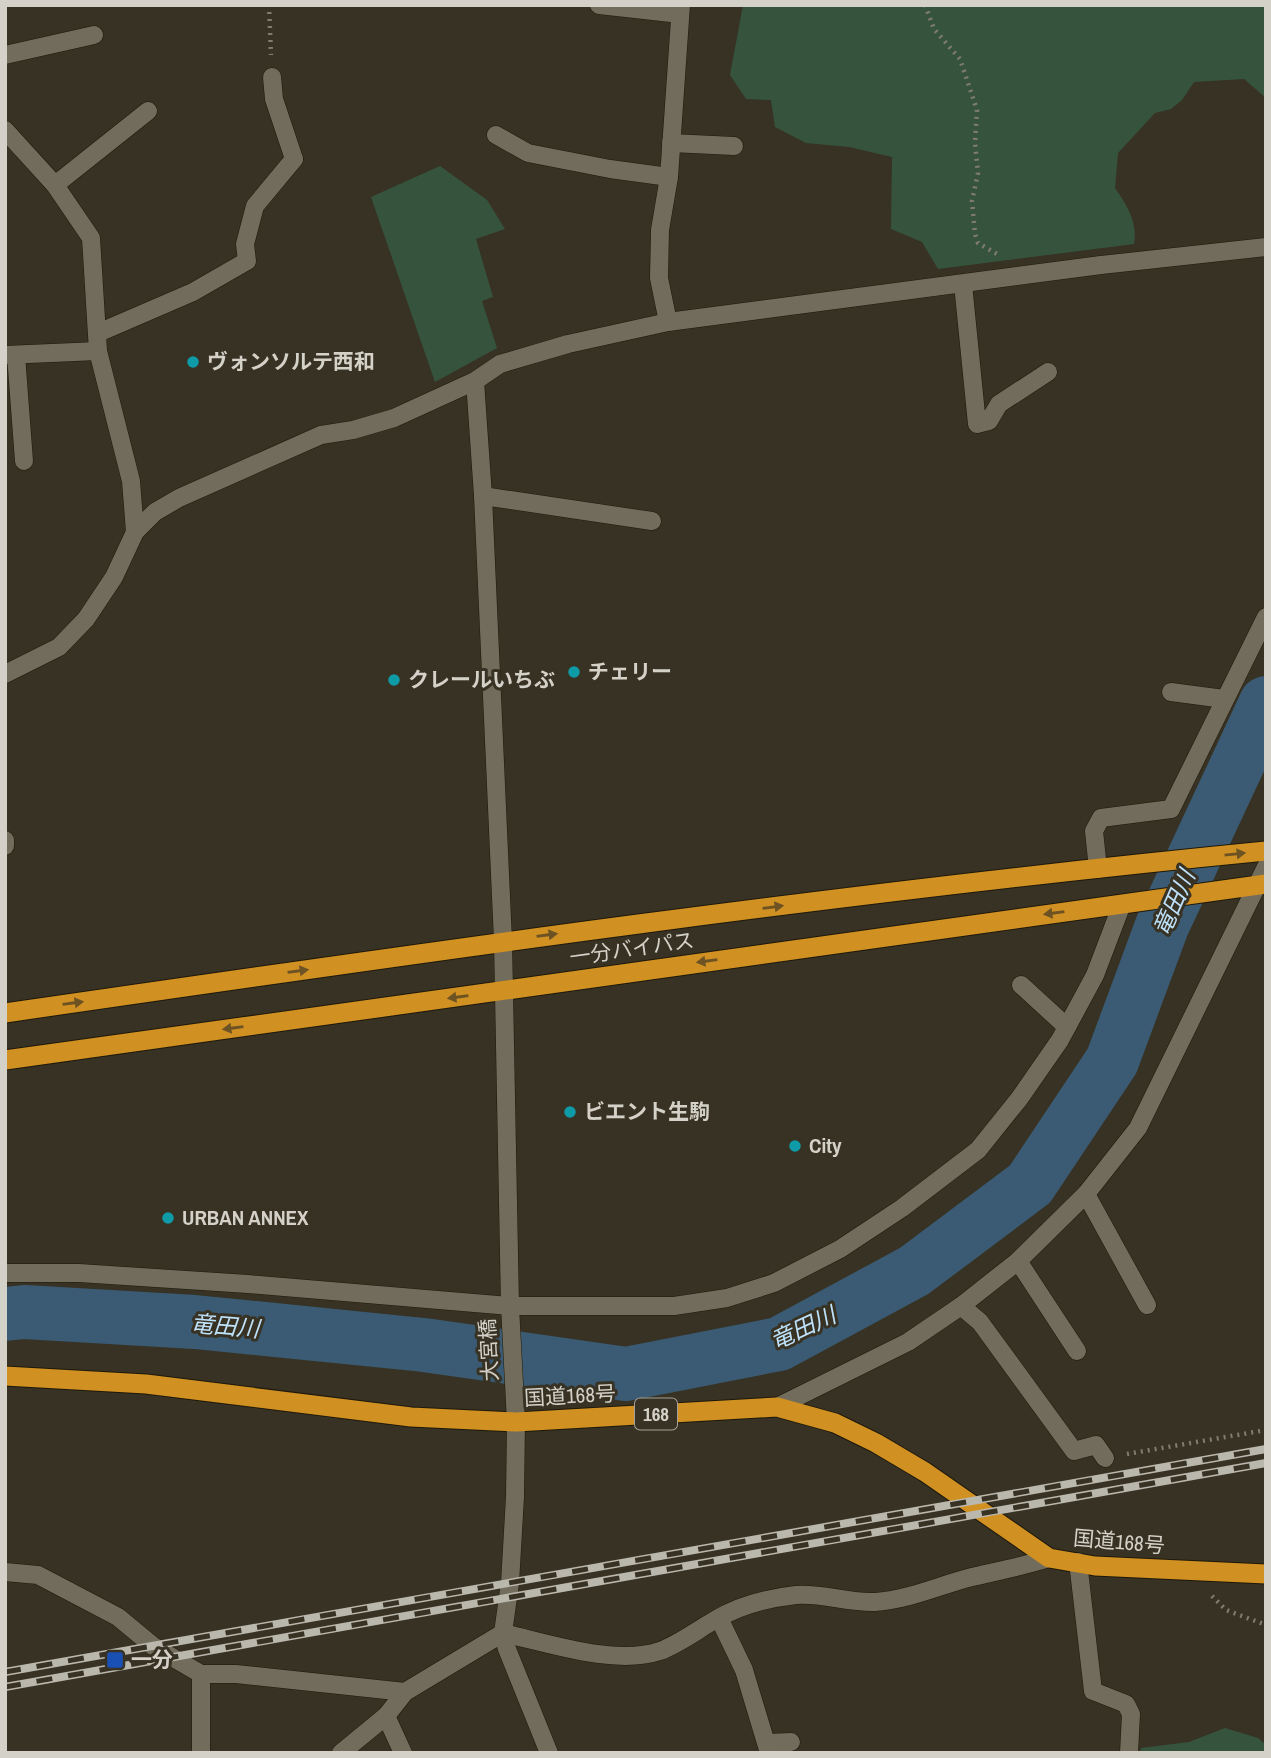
<svg xmlns="http://www.w3.org/2000/svg" width="1271" height="1758" viewBox="0 0 1271 1758" font-family="'Archivo Narrow','Noto Sans JP',sans-serif">
	<style>
		.green { fill: #36543d }
		.lines { fill: none; stroke-linecap: round; stroke-linejoin: round }
		.river { stroke: #3a5b73; stroke-width: 54 }
		.service-casing { stroke: #1e190b; stroke-width: 19 }
		.minor-casing { stroke: #1e190b; stroke-width: 19 }
		.tertiary-casing { stroke: #1e190b; stroke-width: 19 }
		.trunk-casing { stroke: #1e190b; stroke-width: 21 }
		.path { stroke: #807c70; stroke-width: 4.5; stroke-dasharray: 2 5; stroke-linecap: butt }
		.service { stroke: #716c5b; stroke-width: 18 }
		.minor { stroke: #716c5b; stroke-width: 18 }
		.tertiary { stroke: #716c5b; stroke-width: 18 }
		.trunk { stroke: #d09022; stroke-width: 19 }
		.rail-casing { stroke: #bab7ad; stroke-width: 8 }
		.rail { stroke: #373223; stroke-width: 5; stroke-dasharray: 16; stroke-linecap: butt }
		.oneway { fill: #6d5323 }
		.culture-dot { fill: #0f9aa8; stroke: #373223; stroke-width: 2.5 }
		.transit-dot { fill: #1a4fb4; stroke: #373223; stroke-width: 2.5 }
		.labels { text-anchor: middle; stroke-width: 6; stroke-linejoin: round; paint-order: stroke }
		.shield { fill: #373223; stroke: #a5a196; stroke-width: 2 }
		.shield-label { font-size: 19px; font-weight: bold; fill: #d4d1c8 }
		.poi-label { font-size: 21px; font-weight: bold; fill: #d4d1c8; stroke: #373223; text-anchor: start }
		.street-label { font-size: 21px; fill: #d4d1c8; stroke: #373223 }
		.water-label { font-size: 23px; font-style: italic; fill: #bfe2fb; stroke: #373223 }
	</style>
	<rect width="100%" height="100%" fill="#373223"/>
	<g class="green">
		<path d="M743,5H1266V98L1244,79L1194,82L1182,100L1171,109L1155,113L1118,153L1115,188C1127,205 1138,223 1134,244L938,269L922,242L891,229L892,157L849,147L806,143L775,127L771,100L746,99L730,75Z"/>
		<polygon points="440,166 487,200 505,229 476,239 493,297 482,301 497,348 435,382 371,197"/>
		<polygon points="1225,1728 1258,1738 1266,1745 1266,1753 1140,1753 1141,1748 1189,1742"/>
	</g>
	<g class="lines">
		<polyline class="river" points="5,1314 24,1312 195,1322 424,1345 626,1374 779,1344 914,1271 1030,1184 1112,1061 1162,926 1266,703"/>
		<g class="service-casing">
			<g id="service">
				<polyline points="599,5 680,14"/>
				<polyline points="5,55 94,35"/>
				<polyline points="272,77 274,99 294,159"/>
				<polyline points="496,135 528,153 610,169 669,177"/>
				<polyline points="671,143 734,146"/>
				<polyline points="55,185 148,111"/>
				<polyline points="963,284 977,424 989,421 999,404 1048,372"/>
				<polyline points="16,355 24,461"/>
				<polyline points="483,496 652,521"/>
				<polyline points="1171,692 1224,699"/>
				<polyline points="1021,985 1067,1027"/>
				<polyline points="1086,1194 1147,1305"/>
				<polyline points="1018,1261 1077,1351"/>
				<polyline points="961,1306 980,1322 1074,1451 1096,1445 1105,1458"/>
				<polyline points="1078,1562 1093,1691 1126,1704 1131,1714 1129,1753"/>
				<polyline points="503,1633 507,1649 549,1753"/>
				<polyline points="767,1743 791,1742"/>
			</g>
		</g>
		<g class="minor-casing">
			<g id="minor">
				<polyline points="5,130 55,185 91,238 98,351 131,481 135,532"/>
				<polyline points="668,322 659,278 660,230 669,177 681,5"/>
				<polyline points="98,333 193,292 247,261 245,244 255,206 294,159"/>
				<polyline points="5,355 98,351"/>
				<polyline points="475,381 483,496 503,941 510,1306 516,1422 515,1497 510,1583 503,1633"/>
				<polyline points="5,840 5,846"/>
				<polyline points="1098,869 1094,831 1101,818 1171,809 1266,617"/>
				<polyline points="5,1273 79,1273 248,1284 510,1306 674,1306 727,1298 774,1283 840,1249 902,1208 978,1150 1019,1099 1060,1040 1095,975 1122,904"/>
				<polyline points="777,1407 908,1342 961,1306 1018,1261 1086,1194 1138,1128 1266,867"/>
				<polyline points="5,1572 38,1575 118,1617 153,1646 201,1674 201,1753"/>
				<polyline points="719,1618 744,1670 769,1753"/>
				<polyline points="201,1674 236,1674 405,1692"/>
				<polyline points="386,1716 403,1753"/>
				<path d="M341,1753L386,1716L405,1692L503,1633C548,1643 615,1666 660,1651C679,1644 697,1630 715,1620C738,1606 769,1598 796,1595C823,1593 848,1603 875,1602C908,1600 940,1585 972,1577C998,1571 1024,1566 1049,1558"/>
			</g>
		</g>
		<g class="tertiary-casing">
			<polyline id="tertiary" points="5,674 59,647 86,619 114,577 135,532 155,512 179,498 321,435 353,430 394,418 475,381 500,364 568,344 668,322 1101,265 1266,247"/>
		</g>
		<g class="trunk-casing">
			<g id="trunk">
				<path d="M5,1013C425,952 844,892 1266,851"/>
				<polyline points="5,1060 1266,884"/>
				<polyline points="5,1376 146,1384 411,1417 516,1422 777,1407 835,1423 876,1443 925,1472 1049,1558 1095,1566 1266,1574"/>
			</g>
		</g>
		<g class="path">
			<polyline points="269,5 271,55"/>
			<polyline points="925,5 934,29 960,59 977,110 975,143 978,173 972,201 975,234 978,243 997,254"/>
			<polyline points="1127,1454 1266,1430"/>
			<polyline points="1212,1596 1226,1610 1266,1625"/>
		</g>
		<use href="#service" class="service"/>
		<use href="#minor" class="minor"/>
		<use href="#tertiary" class="tertiary"/>
		<use href="#trunk" class="trunk"/>
		<g class="rail-casing">
			<g id="rail">
				<polyline points="5,1672 1266,1449"/>
				<polyline points="5,1687 1266,1463"/>
			</g>
		</g>
		<use href="#rail" class="rail"/>
	</g>
	<defs><path id="oneway-solid" d="M-6-.8H1V-3.2L6.5 0L1 3.2V.8H-6Z" transform="scale(1.75)"/></defs>
	<g class="oneway">
		<use href="#oneway-solid" transform="translate(1235 854) rotate(-6)"/>
		<use href="#oneway-solid" transform="translate(773 907) rotate(-7)"/>
		<use href="#oneway-solid" transform="translate(1054 913) rotate(172)"/>
		<use href="#oneway-solid" transform="translate(547 935) rotate(-8)"/>
		<use href="#oneway-solid" transform="translate(707 961) rotate(172)"/>
		<use href="#oneway-solid" transform="translate(298 971) rotate(-8)"/>
		<use href="#oneway-solid" transform="translate(458 997) rotate(172)"/>
		<use href="#oneway-solid" transform="translate(73 1003) rotate(-8)"/>
		<use href="#oneway-solid" transform="translate(233 1028) rotate(172)"/>
	</g>
	<g class="culture-dot">
		<circle cx="193" cy="362" r="7"/>
		<circle cx="574" cy="672" r="7"/>
		<circle cx="394" cy="680" r="7"/>
		<circle cx="570" cy="1112" r="7"/>
		<circle cx="795" cy="1146" r="7"/>
		<circle cx="168" cy="1218" r="7"/>
	</g>
	<rect class="transit-dot" x="106" y="1651" width="18" height="18" rx="3.5"/>
	<g class="labels">
		<rect class="shield" x="635" y="1398.5" width="42" height="31" rx="5"/>
		<g class="shield-label">
			<text x="656" y="1421">168</text>
		</g>
		<g class="poi-label">
			<text x="207" y="369">ヴォンソルテ西和</text>
			<text x="588" y="679">チェリー</text>
			<text x="408" y="687">クレールいちぶ</text>
			<text x="584" y="1119">ビエント生駒</text>
			<text x="809" y="1153">City</text>
			<text x="182" y="1225">URBAN ANNEX</text>
			<text x="131" y="1667">一分</text>
		</g>
		<g class="street-label">
			<text transform="translate(632 949) rotate(-8)" y="7">一分バイパス</text>
			<text transform="translate(489 1350) rotate(-93)" y="7">大宮橋</text>
			<text transform="translate(570 1396) rotate(-3)" y="7">国道168号</text>
			<text transform="translate(1119 1542) rotate(5)" y="7">国道168号</text>
		</g>
		<g class="water-label">
			<text transform="translate(1174 903) rotate(-66)" y="8">竜田川</text>
			<text transform="translate(225 1326) rotate(5)" y="8">竜田川</text>
			<text transform="translate(803 1328) rotate(-25)" y="8">竜田川</text>
		</g>
	</g>
	<rect width="1271" height="1758" fill="none" stroke="#d4d1c8" stroke-width="14"/>
</svg>
